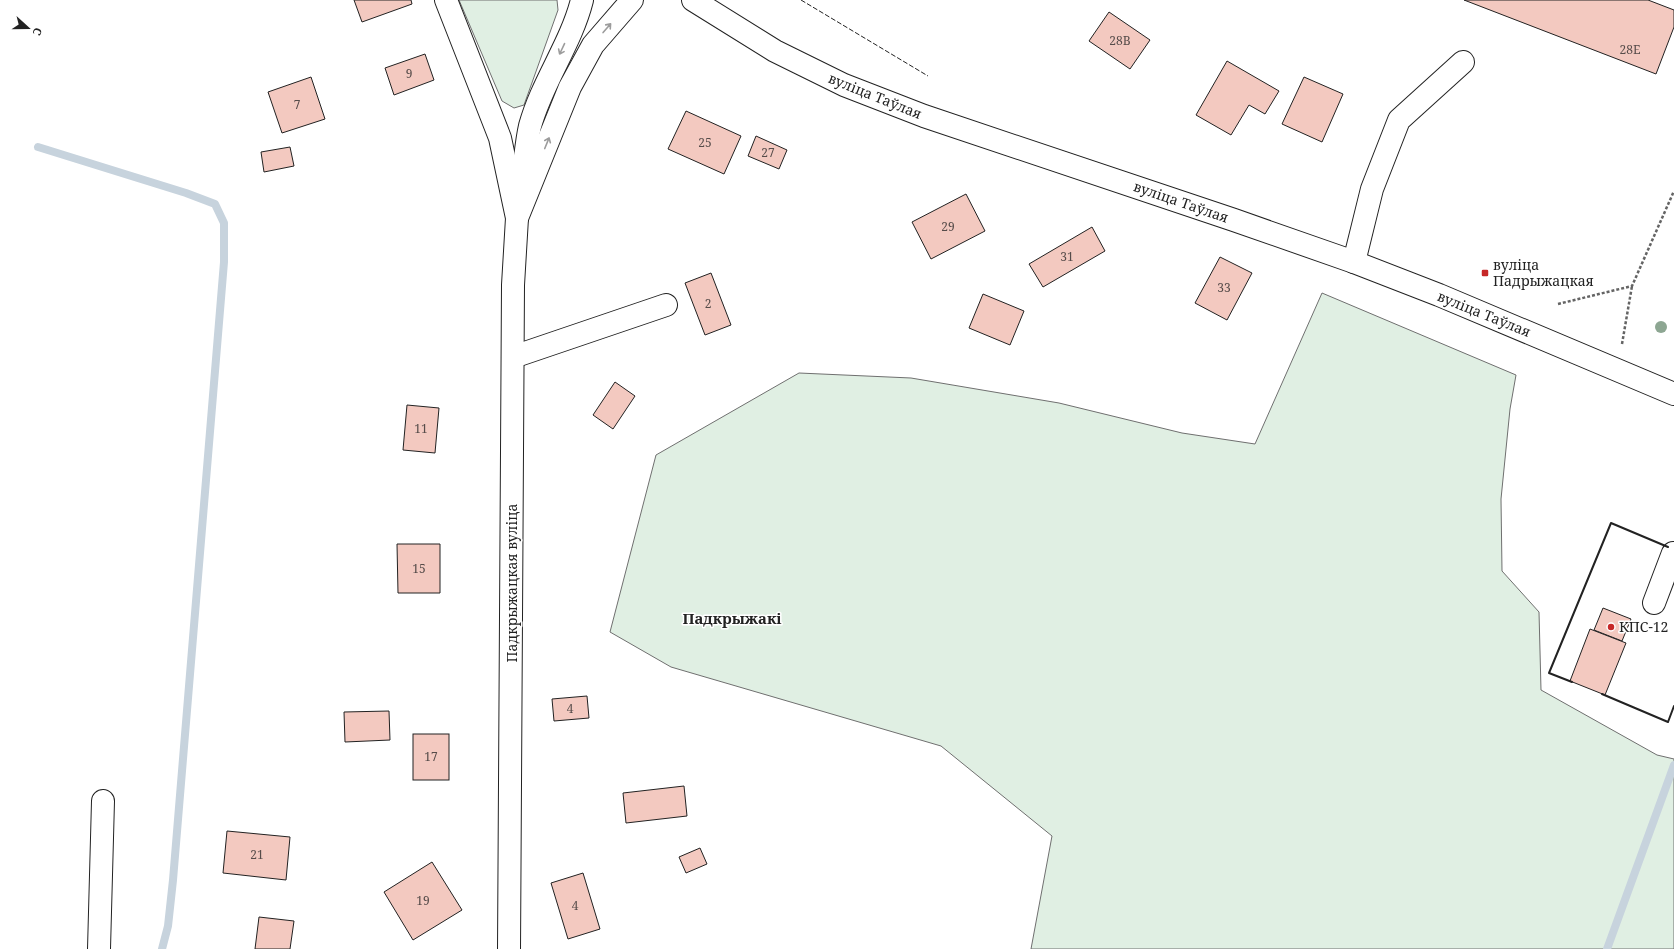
<svg xmlns="http://www.w3.org/2000/svg" width="1674" height="949" viewBox="0 0 1674 949" font-family="'Noto Serif',serif">
	<style>
		.green { fill: #e0efe3; stroke: #6f6f6f }
		.lines { fill: none; stroke-linecap: round; stroke-linejoin: round }
		.stream { stroke: #c7d3dd; stroke-width: 8 }
		.building { fill: #f3c9c0; stroke: #222 }
		.minor-casing { stroke: #222; stroke-width: 24 }
		.major-casing { stroke: #222; stroke-width: 24 }
		.path { stroke: #646464; stroke-width: 2.5; stroke-dasharray: 3 2; stroke-linecap: butt }
		.minor { stroke: #fff; stroke-width: 22 }
		.major { stroke: #fff; stroke-width: 22 }
		.fence { stroke: #222; stroke-width: 1; stroke-dasharray: 5 2; stroke-linecap: butt }
		.wall { stroke: #222; stroke-width: 2 }
		.tree { fill: #8da692 }
		.oneway { stroke: #9c9c9c }
		.poi-dot { fill: #c62828; stroke: #fff; stroke-width: 1.5 }
		.labels { text-anchor: middle; stroke-width: 3; stroke-linejoin: round; paint-order: stroke }
		.number-label { font-size: 12px; fill: #564c4a }
		.street-label { font-size: 14px; fill: #222; stroke: #fff }
		.poi-label { font-size: 14px; fill: #222; stroke: #fff; text-anchor: start }
		.neighbourhood-label { font-size: 15px; font-weight: bold; fill: #222; stroke: #fff }
	</style>
	<rect width="100%" height="100%" fill="#fff"/>
	<g class="green">
		<polygon points="459,0 557,0 558,10 524,105 514,108 502,101"/>
		<polygon points="1322,293 1516,375 1510,409 1501,499 1502,571 1539,612 1541,690 1657,755 1674,759 1674,949 1031,949 1052,836 941,746 671,667 610,632 656,455 799,373 911,378 1059,403 1182,433 1255,444"/>
	</g>
	<g class="lines">
		<g class="stream">
			<polyline points="38,147 186,193 215,204 224,223 224,262 173,880 168,926 162,949"/>
			<polyline points="1607,949 1674,765"/>
		</g>
	</g>
	<g class="building">
		<polygon points="354,0 411,0 412,4 362,22"/>
		<polygon points="1464,0 1648,0 1674,10 1674,27 1656,74"/>
		<polygon points="1109,12 1150,40 1130,69 1089,41"/>
		<polygon points="425,54 434,80 394,95 385,68"/>
		<polygon points="1227,61 1279,91 1265,114 1249,105 1231,135 1196,115"/>
		<polygon points="311,77 325,119 282,133 268,92"/>
		<polygon points="1304,77 1343,94 1322,142 1282,124"/>
		<polygon points="686,111 741,136 724,174 668,149"/>
		<polygon points="756,136 787,150 779,169 748,156"/>
		<polygon points="290,147 294,166 264,172 261,152"/>
		<polygon points="966,194 985,231 931,259 912,222"/>
		<polygon points="1092,227 1105,251 1043,287 1029,264"/>
		<polygon points="1220,257 1252,273 1227,320 1195,303"/>
		<polygon points="711,273 731,325 705,335 685,283"/>
		<polygon points="983,294 1024,311 1010,345 969,328"/>
		<polygon points="615,382 635,396 613,429 593,415"/>
		<polygon points="407,405 439,408 435,453 403,450"/>
		<polygon points="397,544 440,544 440,593 398,593"/>
		<polygon points="1603,608 1631,619 1622,641 1594,630"/>
		<polygon points="1590,629 1626,643 1605,695 1570,681"/>
		<polygon points="587,696 589,718 554,721 552,699"/>
		<polygon points="389,711 390,740 345,742 344,712"/>
		<rect x="413" y="734" width="36" height="46"/>
		<polygon points="684,786 687,816 626,823 623,793"/>
		<polygon points="227,831 290,837 286,880 223,873"/>
		<polygon points="700,848 707,864 686,873 679,857"/>
		<polygon points="432,862 462,910 413,940 384,892"/>
		<polygon points="583,873 600,929 568,939 551,883"/>
		<polygon points="259,917 294,921 290,949 255,949"/>
	</g>
	<g class="lines">
		<g class="minor-casing">
			<g id="minor">
				<polyline points="446,0 500,138 517,218 513,285 509,949"/>
				<polyline points="1354,262 1372,189 1399,120 1463,62"/>
				<polyline points="513,357 666,305"/>
				<polyline points="1654,603 1673,553"/>
				<polyline points="99,949 103,801"/>
			</g>
		</g>
		<g class="major-casing">
			<g id="major">
				<polyline points="693,0 775,51 844,85 924,116 1234,220 1354,262 1439,295 1674,394"/>
				<path d="M522,181C525,163 526,143 530,126C542,82 571,44 582,0"/>
				<polyline points="517,218 570,87 593,45 632,0"/>
			</g>
		</g>
		<g class="path">
			<polyline points="1558,304 1632,286 1674,191"/>
			<polyline points="1622,344 1632,286"/>
		</g>
		<use href="#minor" class="minor"/>
		<use href="#major" class="major"/>
		<polyline class="fence" points="801,0 928,76"/>
		<g class="wall">
			<polyline points="1572,682 1549,673 1611,523 1668,547"/>
			<polyline points="1602,694 1668,722 1674,706"/>
		</g>
	</g>
	<circle class="tree" cx="1661" cy="327" r="6"/>
	<defs><path id="oneway-shaft" d="M-6 0H5M1.5-3L5.5 0L1.5 3" fill="none" stroke-width="1.6" stroke-linecap="round" stroke-linejoin="round"/></defs>
	<g class="oneway">
		<use href="#oneway-shaft" transform="translate(607 28) rotate(-49)"/>
		<use href="#oneway-shaft" transform="translate(562 49) rotate(115)"/>
		<use href="#oneway-shaft" transform="translate(547 143) rotate(-68)"/>
	</g>
	<g class="poi-dot">
		<rect x="1481" y="269" width="8" height="8" rx="2"/>
		<circle cx="1611" cy="627" r="4"/>
	</g>
	<g class="labels">
		<g class="number-label">
			<text x="1120" y="45">28В</text>
			<text x="1630" y="54">28Е</text>
			<text x="409" y="78">9</text>
			<text x="297" y="109">7</text>
			<text x="705" y="147">25</text>
			<text x="768" y="157">27</text>
			<text x="948" y="231">29</text>
			<text x="1067" y="261">31</text>
			<text x="1224" y="292">33</text>
			<text x="708" y="308">2</text>
			<text x="421" y="433">11</text>
			<text x="419" y="573">15</text>
			<text x="570" y="713">4</text>
			<text x="431" y="761">17</text>
			<text x="257" y="859">21</text>
			<text x="423" y="905">19</text>
			<text x="575" y="910">4</text>
		</g>
		<g class="street-label">
			<text transform="translate(875 96) rotate(22)" y="5">вуліца Таўлая</text>
			<text transform="translate(1181 202) rotate(19)" y="5">вуліца Таўлая</text>
			<text transform="translate(1484 314) rotate(22)" y="5">вуліца Таўлая</text>
			<text transform="translate(512 583) rotate(-90)" y="5">Падкрыжацкая вуліца</text>
		</g>
		<g class="poi-label">
			<text x="1493" y="270">вуліца<tspan x="1493" dy="16">Падрыжацкая</tspan></text>
			<text x="1619" y="632">КПС-12</text>
		</g>
		<g class="neighbourhood-label">
			<text x="732" y="624">Падкрыжакі</text>
		</g>
	</g>
	<g transform="translate(28 28) rotate(111)" stroke="#ffffff" stroke-width="3" paint-order="stroke">
	<path d="M0-3L7 15L0 10L-7 15Z" fill="#222222"/>
	<text y="-6" font-size="11" font-weight="bold" text-anchor="middle" fill="#222222">С</text>
	</g>
</svg>
